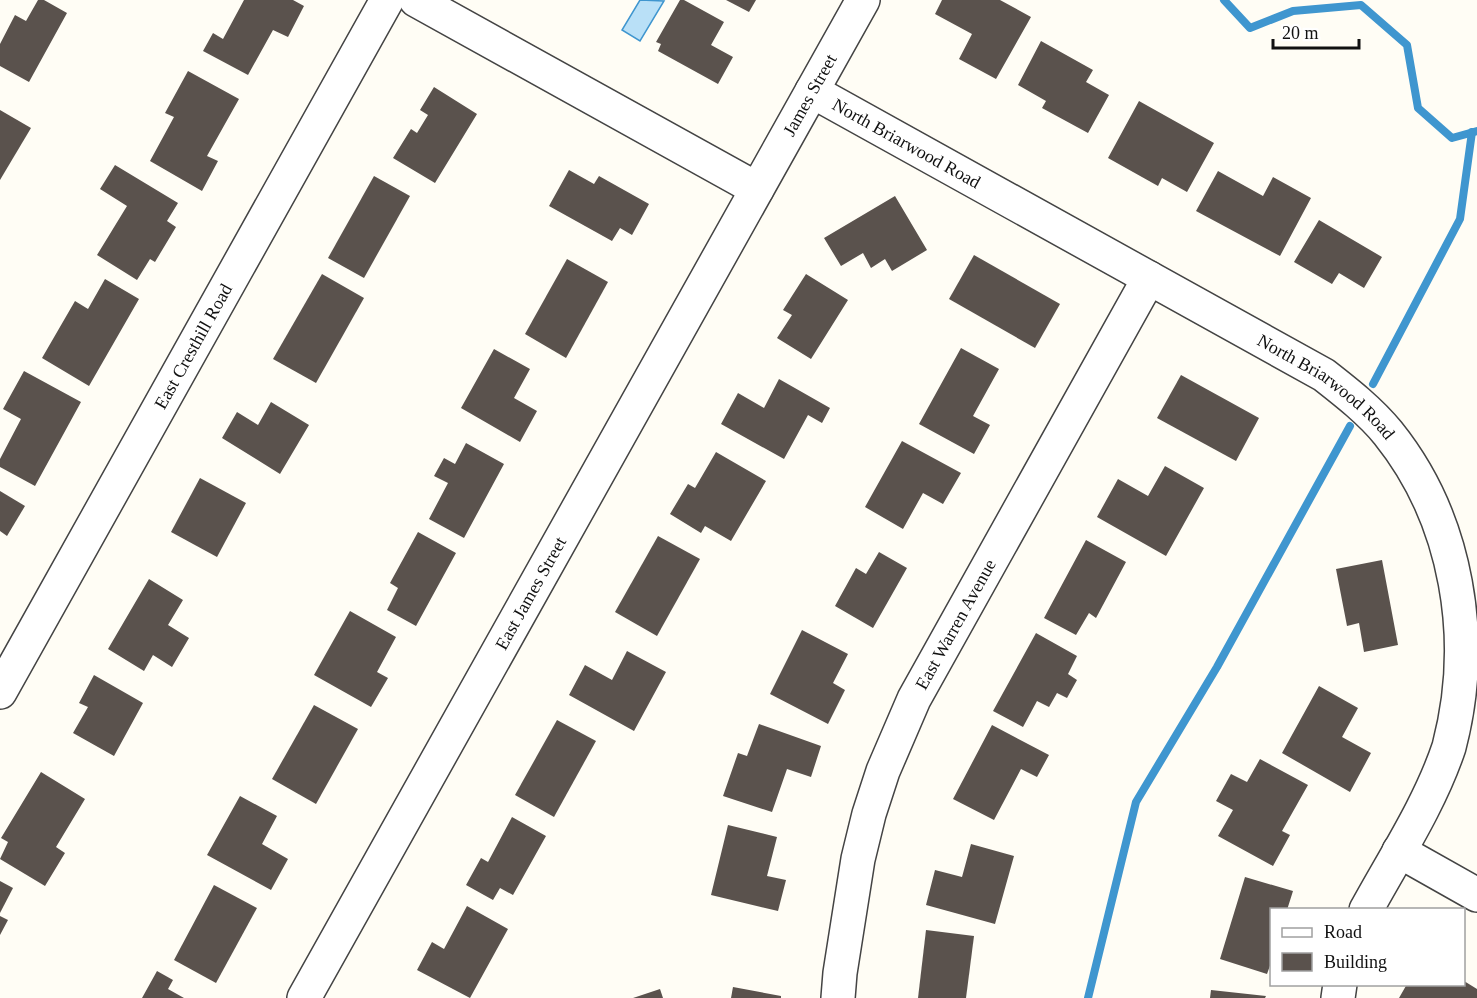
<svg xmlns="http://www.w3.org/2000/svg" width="1477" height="998" viewBox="0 0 1477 998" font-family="Georgia,serif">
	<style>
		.water { fill: #b9e0f7; stroke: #3f96cf; stroke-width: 1.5 }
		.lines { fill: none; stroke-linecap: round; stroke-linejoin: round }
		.stream { stroke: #3f96cf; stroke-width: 8 }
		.building { fill: #5a524d }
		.minor-casing { stroke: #444; stroke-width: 36 }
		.tertiary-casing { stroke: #444; stroke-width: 36 }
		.minor { stroke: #fff; stroke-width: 33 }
		.tertiary { stroke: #fff; stroke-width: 33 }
		.labels { text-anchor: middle; stroke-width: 6; stroke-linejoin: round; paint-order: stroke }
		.street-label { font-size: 18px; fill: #111; stroke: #fff }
	</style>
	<rect width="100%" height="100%" fill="#fffdf5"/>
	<polygon class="water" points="640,0 664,1 640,41 622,30"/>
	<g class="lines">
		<g class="stream">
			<polyline points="1224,0 1250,28 1293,11 1361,5 1407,45 1418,108 1452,138 1477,131"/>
			<polyline points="1373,384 1460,219 1472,132"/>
			<polyline points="1088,998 1136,802 1217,667 1350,426"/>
		</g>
	</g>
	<g class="building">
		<polygon points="38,0 44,0 67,13 29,82 0,66 0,44 15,15 26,21"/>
		<polygon points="244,0 293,0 304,6 288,37 273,30 248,75 203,51 213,33 223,39"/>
		<polygon points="680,0 684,0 724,22 711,45 733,57 718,84 658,51 661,44 656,42"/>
		<polygon points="726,0 756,0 749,12"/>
		<polygon points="942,0 1000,0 1031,17 996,79 959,59 972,34 935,14"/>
		<polygon points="1041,41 1093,70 1086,82 1109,95 1088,133 1042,108 1046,101 1018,85"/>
		<polygon points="188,71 239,99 207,156 218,161 202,191 150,161 174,117 165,113"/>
		<polygon points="434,87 477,114 435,183 393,158 411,129 417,133 428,115 420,110"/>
		<polygon points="1139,101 1214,143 1187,192 1162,178 1158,186 1108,158"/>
		<polygon points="0,110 31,128 0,180"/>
		<polygon points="115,165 178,203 167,221 176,227 155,262 150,259 137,280 97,255 127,206 100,189"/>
		<polygon points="569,170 594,184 599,176 649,204 632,235 620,228 612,241 549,206"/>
		<polygon points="1218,171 1263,196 1273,177 1311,198 1280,256 1196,211"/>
		<polygon points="374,176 410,196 364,278 328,258"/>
		<polygon points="895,196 927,250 892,271 885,259 871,268 863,253 841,266 824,238"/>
		<polygon points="1319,220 1382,257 1364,288 1339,273 1332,284 1294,262"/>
		<polygon points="974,255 1060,304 1035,348 949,299"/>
		<polygon points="567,259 608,282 566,358 525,334"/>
		<polygon points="322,274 364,298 316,383 273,359"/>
		<polygon points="806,274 848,300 811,359 777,338 792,315 783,310"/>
		<polygon points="105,279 139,299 89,386 42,358 75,301 88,309"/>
		<polygon points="961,348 999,369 973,416 990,425 974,454 919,424"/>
		<polygon points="494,349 530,369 514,398 537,411 520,442 461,408"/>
		<polygon points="24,371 81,402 35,486 0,467 0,459 21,419 3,409"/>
		<polygon points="1181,375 1259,418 1236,461 1157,418"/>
		<polygon points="779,379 830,408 822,423 808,415 784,459 721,424 738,393 764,408"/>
		<polygon points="271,402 309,425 280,474 222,438 237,412 258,425"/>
		<polygon points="902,441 961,473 943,504 923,493 903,529 865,507"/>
		<polygon points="466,443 504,464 464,538 429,519 448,483 434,476 444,458 455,464"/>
		<polygon points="716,452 766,481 731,541 705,526 701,533 670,514 688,484 695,488"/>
		<polygon points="1165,466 1204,488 1166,556 1097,517 1118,479 1148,496"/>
		<polygon points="200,478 246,503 217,557 171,532"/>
		<polygon points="0,491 25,506 7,536 0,531"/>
		<polygon points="418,532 456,553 416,626 387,610 398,588 390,583"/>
		<polygon points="658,536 700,559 657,636 615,612"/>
		<polygon points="1086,540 1126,562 1096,618 1089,613 1076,635 1044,618"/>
		<polygon points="879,552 907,568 873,628 835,606 856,568 866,574"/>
		<polygon points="1382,560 1398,645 1364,652 1359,623 1347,626 1336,569"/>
		<polygon points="149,579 183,600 168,625 189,638 172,667 153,655 144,671 108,649"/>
		<polygon points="350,611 396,637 377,672 388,678 371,707 314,675"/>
		<polygon points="802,630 848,654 833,683 845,690 828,724 770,694"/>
		<polygon points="1036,633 1077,656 1068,674 1077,680 1067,698 1057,693 1049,707 1037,701 1023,727 993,711"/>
		<polygon points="627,651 666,672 634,731 569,695 585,665 612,680"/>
		<polygon points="94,675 143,703 114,756 73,733 88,707 79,703"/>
		<polygon points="1319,686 1358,708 1342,737 1371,753 1350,792 1282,753"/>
		<polygon points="314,705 358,729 316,804 272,779"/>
		<polygon points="557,720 596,741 554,817 515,795"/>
		<polygon points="759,724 821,746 811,777 787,769 772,812 723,796 738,753 747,756"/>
		<polygon points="992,725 1049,755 1037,777 1021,769 994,820 953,799"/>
		<polygon points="1260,759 1308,785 1282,831 1290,835 1273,866 1218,836 1233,810 1216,801 1231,774 1247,782"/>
		<polygon points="41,772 85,799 56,847 65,853 45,886 0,859 8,842 1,838"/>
		<polygon points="240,796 277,816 262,844 288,859 271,890 207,855"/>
		<polygon points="512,817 546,836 513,895 500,888 493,900 466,885 481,858 488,862"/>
		<polygon points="728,825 777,837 767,876 786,880 778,911 711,895"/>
		<polygon points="971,844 1014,856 995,924 926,905 935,870 962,877"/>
		<polygon points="1245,877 1293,891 1287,910 1272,910 1272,960 1267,974 1220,959"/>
		<polygon points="0,881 13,888 0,913"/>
		<polygon points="214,885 257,908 216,983 174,960"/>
		<polygon points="467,906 508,929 470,998 417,970 432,942 444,949"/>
		<polygon points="0,916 8,920 0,935"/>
		<polygon points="926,930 974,936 966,998 918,998"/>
		<polygon points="157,971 173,980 168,989 184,998 142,998"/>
		<polygon points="1464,981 1477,989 1477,998 1399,998 1407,984 1464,984"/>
		<polygon points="733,987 781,996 781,998 731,998"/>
		<polygon points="660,989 663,998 633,998"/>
		<polygon points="1211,990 1266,996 1265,998 1210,998"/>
	</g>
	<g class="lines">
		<g class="minor-casing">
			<g id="minor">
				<polyline points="416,0 757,189"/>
				<path id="s1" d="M812,91L1324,375C1347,393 1370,411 1388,433C1458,520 1477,640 1449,747C1430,804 1395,857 1366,910"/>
				<path id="s2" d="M0,692L387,0"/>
				<polyline points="1399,851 1477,895"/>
				<path id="s3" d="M838,998L840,973L858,859L869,814L883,771L914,699L1149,278"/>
				<polyline points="1338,998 1340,984"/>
			</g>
		</g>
		<g class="tertiary-casing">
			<g id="tertiary">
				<path id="s4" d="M304,998L863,0"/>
			</g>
		</g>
		<use href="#minor" class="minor"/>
		<use href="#tertiary" class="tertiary"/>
	</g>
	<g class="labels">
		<g class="street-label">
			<text dy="6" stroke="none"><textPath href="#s4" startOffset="1035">James Street</textPath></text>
			<text dy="6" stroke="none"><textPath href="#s1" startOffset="108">North Briarwood Road</textPath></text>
			<text dy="6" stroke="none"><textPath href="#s2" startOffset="396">East Cresthill Road</textPath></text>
			<text dy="6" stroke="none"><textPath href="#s1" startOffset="594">North Briarwood Road</textPath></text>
			<text dy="6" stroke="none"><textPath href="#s4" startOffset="464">East James Street</textPath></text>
			<text dy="6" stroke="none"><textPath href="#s3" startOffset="396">East Warren Avenue</textPath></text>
		</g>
	</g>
	<rect x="1270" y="908" width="195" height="78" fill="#ffffff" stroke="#a0a0a0" stroke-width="1.5"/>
	<rect x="1282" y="928" width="30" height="9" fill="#ffffff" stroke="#a0a0a0" stroke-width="1.5"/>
	<text x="1324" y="938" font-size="18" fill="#111111">Road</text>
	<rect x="1282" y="953" width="30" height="18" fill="#5a524d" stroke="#a0a0a0" stroke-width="1.5"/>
	<text x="1324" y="968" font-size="18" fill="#111111">Building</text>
	<path d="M1273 39v9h86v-9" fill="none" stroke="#111111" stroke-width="3"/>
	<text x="1282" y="39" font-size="18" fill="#111111" stroke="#ffffff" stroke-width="4.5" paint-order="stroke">20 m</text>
</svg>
